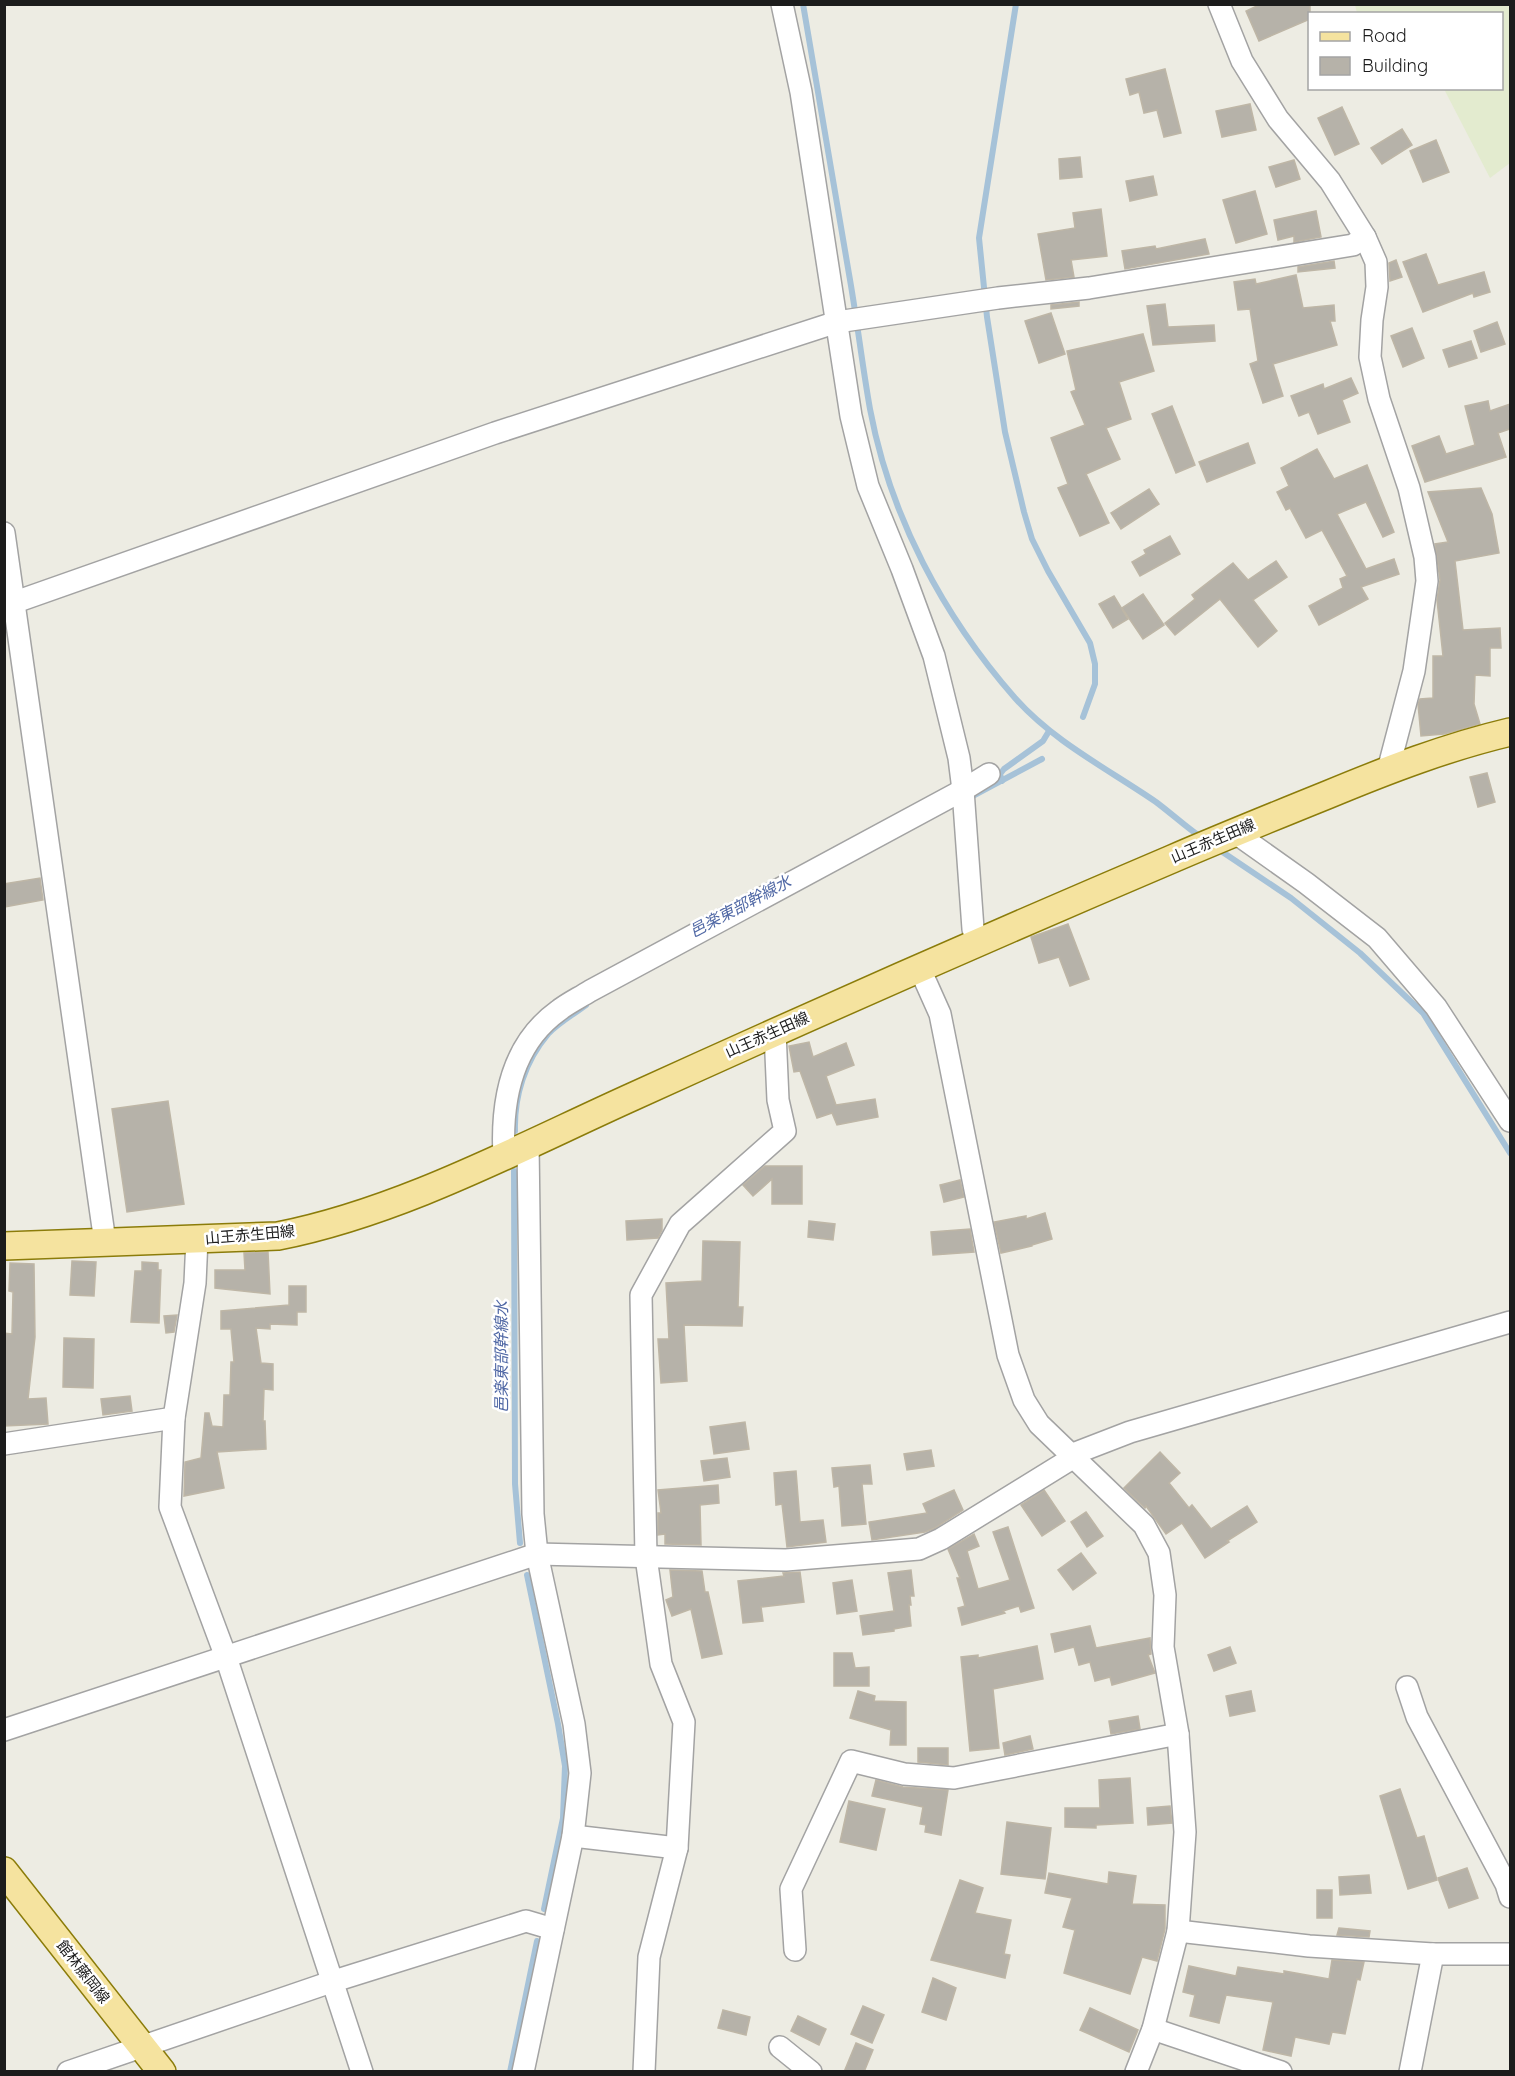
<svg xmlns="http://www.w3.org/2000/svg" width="1515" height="2076" viewBox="0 0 1515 2076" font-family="Quicksand,'Noto Sans JP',sans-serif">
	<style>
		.farmland { fill: #e3ebcf }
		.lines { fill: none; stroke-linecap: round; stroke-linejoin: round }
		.stream { stroke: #a6c2d8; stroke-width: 6 }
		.building { fill: #b6b2a9; stroke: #beb6a6; stroke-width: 1.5 }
		.minor-casing { stroke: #a3a3a3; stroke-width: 24 }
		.major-casing { stroke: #8b7c0a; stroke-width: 30 }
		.minor { stroke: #fff; stroke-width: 21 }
		.major { stroke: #f5e39f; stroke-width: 27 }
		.labels { text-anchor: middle; stroke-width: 5; stroke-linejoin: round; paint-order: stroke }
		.street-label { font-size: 15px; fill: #1c1c1c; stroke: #fff }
		.water-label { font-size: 16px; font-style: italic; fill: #5068a5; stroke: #fff }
	</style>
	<rect width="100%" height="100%" fill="#edece3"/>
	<polygon class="farmland" points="1355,5 1510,5 1510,163 1490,178 1444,89 1502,88 1502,14 1357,13"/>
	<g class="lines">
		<g class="stream">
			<path d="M803,4C818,94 834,184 849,274C857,319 862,364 870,409C890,516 943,616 1015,698C1054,742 1108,769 1156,802C1172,814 1186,827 1202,838"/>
			<polyline points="1016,4 979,238 987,317 1005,432 1024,512 1032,539 1048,571 1090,643 1095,664 1095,684 1083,717"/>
			<polyline points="1002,781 1000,774 1004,769 1043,741 1049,731"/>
			<polyline points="967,799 1042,759"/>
			<polyline points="1218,849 1291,898 1360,953 1423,1013 1510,1153"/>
			<path d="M515,1131C514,1096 525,1061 548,1034C558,1023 574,1014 586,1005"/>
			<polyline points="514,1171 515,1484 520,1543"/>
			<polyline points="527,1575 558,1724 565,1766 563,1818 544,1909"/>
			<polyline points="510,2072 537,1941"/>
		</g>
	</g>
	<g class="building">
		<polygon points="1261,4 1310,4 1310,19 1259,41 1246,11"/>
		<polygon points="1165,69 1181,133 1164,137 1157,110 1144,113 1139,92 1130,95 1126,79"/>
		<polygon points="1250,104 1256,130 1222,137 1216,111"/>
		<polygon points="1342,107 1359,144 1335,155 1318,118"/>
		<polygon points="1402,129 1412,145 1382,164 1371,148"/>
		<polygon points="1436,140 1449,172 1423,182 1410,151"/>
		<polygon points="1080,157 1082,177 1060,179 1059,159"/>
		<polygon points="1294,160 1300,179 1276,187 1269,167"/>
		<polygon points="1153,176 1157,195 1130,201 1126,181"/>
		<polygon points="1255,191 1267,234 1236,243 1223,200"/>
		<polygon points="1101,209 1107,256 1071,260 1074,277 1046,280 1038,234 1075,228 1073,213"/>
		<polygon points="1316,211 1321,237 1294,242 1294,236 1278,240 1274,220"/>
		<polygon points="1205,239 1209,254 1125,269 1122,251 1155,246 1156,249"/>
		<polygon points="1426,254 1438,285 1484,272 1490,292 1474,297 1473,293 1423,312 1403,262"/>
		<polygon points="1396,260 1402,277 1390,281 1389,263"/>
		<polygon points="1334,261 1335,268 1298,272 1298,267"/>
		<polygon points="1296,275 1303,308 1334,305 1335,321 1330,321 1337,345 1273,364 1283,396 1263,403 1250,364 1258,361 1250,309 1238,310 1234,282 1255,279 1256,284"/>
		<polygon points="1079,302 1079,306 1051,309 1051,305"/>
		<polygon points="1165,304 1168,327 1214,325 1215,341 1153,345 1147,306"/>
		<polygon points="1051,313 1065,354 1039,363 1025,321"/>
		<polygon points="1497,322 1505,344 1481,352 1474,331"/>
		<polygon points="1412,328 1424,358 1403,367 1391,336"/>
		<polygon points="1143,334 1154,371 1119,382 1131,419 1106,428 1120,459 1086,474 1109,523 1080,536 1058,488 1068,484 1051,438 1085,425 1071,392 1076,390 1067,351"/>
		<polygon points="1471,341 1477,358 1449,367 1443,350"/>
		<polygon points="1351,378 1358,393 1342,400 1350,422 1318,434 1309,412 1299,416 1291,396 1323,384 1324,389"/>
		<polygon points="1488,401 1490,411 1510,404 1510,429 1498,433 1506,457 1425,482 1412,446 1439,436 1446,454 1475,445 1465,406"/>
		<polygon points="1172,406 1195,465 1176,473 1152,414"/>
		<polygon points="1248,443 1255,463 1207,482 1199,462"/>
		<polygon points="1317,449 1334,479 1367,465 1394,532 1383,537 1366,502 1337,514 1366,569 1394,559 1399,574 1361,587 1368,599 1319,625 1309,606 1343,588 1340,579 1347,576 1322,530 1306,538 1290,508 1286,510 1277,492 1289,486 1281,468"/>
		<polygon points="1481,488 1492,514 1499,553 1455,561 1463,630 1500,628 1501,648 1490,648 1490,676 1475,675 1474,704 1480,724 1444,734 1421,736 1418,704 1420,699 1433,698 1433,656 1443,656 1437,600 1440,580 1435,544 1448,542 1428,492"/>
		<polygon points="1149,489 1159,504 1121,529 1111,513"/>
		<polygon points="1170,536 1180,554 1140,576 1132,562 1146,554 1144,550"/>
		<polygon points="1276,561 1287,577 1253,600 1277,631 1258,647 1220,599 1175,635 1165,623 1195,599 1192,595 1233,563 1248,580"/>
		<polygon points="1143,594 1164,625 1143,639 1122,608"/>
		<polygon points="1114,596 1128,619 1113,628 1099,604"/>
		<polygon points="1487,773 1495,802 1478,807 1470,777"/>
		<polygon points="40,878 43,900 4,907 4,884"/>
		<polygon points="1068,924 1089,979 1070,986 1059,957 1039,963 1031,937"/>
		<polygon points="809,1042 813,1057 846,1043 854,1065 826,1076 836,1105 875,1099 878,1117 837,1125 832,1113 817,1118 800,1071 794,1072 789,1046"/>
		<polygon points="168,1101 184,1204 127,1212 112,1109"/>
		<polygon points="765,1166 802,1166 802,1204 772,1204 772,1179 753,1196 743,1185"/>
		<polygon points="960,1180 964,1197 944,1202 940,1185"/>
		<polygon points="1045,1213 1052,1239 1032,1245 1032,1246 1001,1253 994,1222 1026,1216 1026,1219"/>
		<polygon points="662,1219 662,1230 658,1238 627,1240 626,1221"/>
		<polygon points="809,1221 835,1224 833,1240 808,1237"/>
		<polygon points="970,1229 974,1252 933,1255 931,1232"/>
		<polygon points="703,1241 740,1242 738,1307 743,1307 742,1326 684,1325 687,1381 661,1383 658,1339 669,1339 666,1283 702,1281"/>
		<polygon points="268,1252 270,1294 215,1288 215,1270 245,1270 244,1253"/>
		<polygon points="72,1261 96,1262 94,1296 70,1295"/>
		<polygon points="142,1262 158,1263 158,1270 161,1270 159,1323 131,1322 135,1271 142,1271"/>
		<polygon points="10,1263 34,1264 35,1337 28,1399 46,1398 48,1424 4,1426 4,1333 12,1334 13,1292 9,1291"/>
		<polygon points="289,1286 306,1286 306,1312 297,1312 297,1325 270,1324 270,1329 256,1328 261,1363 273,1364 273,1390 264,1389 263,1421 265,1421 266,1449 217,1452 224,1488 184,1496 185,1462 201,1458 205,1413 209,1413 212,1426 223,1427 224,1395 230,1395 231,1362 234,1362 231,1329 221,1329 221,1311 289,1305"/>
		<polygon points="177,1315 174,1332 166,1333 164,1316"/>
		<polygon points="64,1338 94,1339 93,1388 63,1387"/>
		<polygon points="130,1396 132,1411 103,1415 101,1399"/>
		<polygon points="745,1422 749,1449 714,1454 710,1427"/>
		<polygon points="931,1450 934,1466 907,1470 904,1454"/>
		<polygon points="1160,1452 1180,1473 1169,1483 1189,1508 1192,1505 1211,1529 1247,1506 1257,1522 1227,1541 1229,1542 1205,1558 1182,1523 1166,1534 1146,1506 1145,1508 1124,1488"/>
		<polygon points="727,1458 730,1477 704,1481 701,1461"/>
		<polygon points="870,1465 872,1484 862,1484 866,1524 842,1526 839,1486 834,1487 832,1468"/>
		<polygon points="796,1471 800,1522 823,1520 826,1542 787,1547 782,1504 776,1505 774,1473"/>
		<polygon points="718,1485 719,1503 700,1505 701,1545 665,1544 665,1534 658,1535 658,1513 661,1513 658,1490"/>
		<polygon points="954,1490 963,1510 935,1528 925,1532 872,1540 869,1522 927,1513 923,1504"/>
		<polygon points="1044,1490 1065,1521 1042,1536 1021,1505"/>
		<polygon points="1086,1512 1103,1536 1087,1547 1071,1522"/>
		<polygon points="1008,1527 1034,1608 1021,1612 1019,1606 1003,1611 1005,1613 962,1625 958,1608 965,1606 957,1578 960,1578 948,1549 974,1534 979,1546 967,1551 978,1589 1010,1580 993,1532"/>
		<polygon points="1081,1553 1096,1573 1073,1590 1058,1570"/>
		<polygon points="670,1570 702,1571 705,1592 708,1592 722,1654 702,1658 691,1609 672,1616 666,1600 673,1597"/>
		<polygon points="911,1570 914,1596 910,1596 911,1605 909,1605 911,1626 894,1629 894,1631 863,1635 860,1616 894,1611 888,1573"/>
		<polygon points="800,1572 804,1602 761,1607 763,1621 743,1623 738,1581 784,1576 783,1573"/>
		<polygon points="852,1580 857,1611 837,1614 833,1583"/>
		<polygon points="1090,1626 1096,1648 1150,1638 1151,1654 1148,1655 1155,1673 1112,1685 1110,1677 1095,1681 1090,1662 1079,1665 1074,1647 1055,1652 1051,1634"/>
		<polygon points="1037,1646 1043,1679 993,1689 999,1748 970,1751 961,1657 978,1655 978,1658"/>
		<polygon points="1230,1647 1236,1663 1214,1671 1208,1655"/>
		<polygon points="834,1653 852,1653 855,1668 869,1667 869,1686 834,1686"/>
		<polygon points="858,1691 875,1696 874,1701 906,1702 906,1745 890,1745 891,1730 850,1718"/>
		<polygon points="1251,1691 1255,1711 1230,1716 1226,1696"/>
		<polygon points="1138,1716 1140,1729 1111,1734 1109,1721"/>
		<polygon points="1030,1736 1033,1749 1005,1755 1003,1743"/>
		<polygon points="918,1748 948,1748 948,1765 918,1762"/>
		<polygon points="1130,1778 1133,1823 1096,1825 1096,1828 1065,1827 1065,1808 1100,1808 1099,1780"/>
		<polygon points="876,1780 903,1787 948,1790 941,1835 925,1832 926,1825 920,1824 923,1807 872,1796"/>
		<polygon points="1400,1789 1417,1838 1424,1836 1437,1880 1408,1889 1380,1796"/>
		<polygon points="849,1801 885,1809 876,1850 840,1842"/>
		<polygon points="1170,1806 1172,1823 1148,1825 1147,1808"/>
		<polygon points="1007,1822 1051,1828 1045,1879 1001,1874"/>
		<polygon points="1467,1868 1478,1898 1449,1908 1438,1878"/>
		<polygon points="1109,1872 1136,1876 1132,1904 1165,1905 1165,1929 1157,1961 1142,1957 1130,1994 1064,1973 1075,1930 1063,1927 1072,1898 1045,1893 1049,1873 1108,1884"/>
		<polygon points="1369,1875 1371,1893 1340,1895 1339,1877"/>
		<polygon points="960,1880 983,1888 975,1913 1011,1920 1004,1954 1010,1955 1005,1978 931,1960"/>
		<rect x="1317" y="1890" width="15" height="28"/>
		<polygon points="1339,1928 1370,1931 1369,1937 1337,1935"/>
		<polygon points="1332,1960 1364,1962 1360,1980 1357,1979 1345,2034 1332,2032 1329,2044 1295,2037 1291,2056 1263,2050 1273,2002 1226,1995 1219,2023 1190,2016 1195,1995 1183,1992 1189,1966 1236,1976 1238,1967 1284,1974 1284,1971 1329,1979"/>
		<polygon points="933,1978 956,1988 946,2020 922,2012"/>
		<polygon points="863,2006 884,2015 872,2043 851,2034"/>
		<polygon points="1090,2008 1138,2030 1129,2052 1080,2030"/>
		<polygon points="723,2010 750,2017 746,2035 718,2028"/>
		<polygon points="798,2016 826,2029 819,2045 791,2031"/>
		<polygon points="856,2043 873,2050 864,2072 844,2072"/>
	</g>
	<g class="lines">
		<g class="minor-casing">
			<g id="minor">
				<polyline points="782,4 801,92 851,416 868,486 902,569 934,656 959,758 963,790 973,929 977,942"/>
				<polyline points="1219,4 1242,61 1278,119 1330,181 1365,237 1376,262 1377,287 1372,320 1370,357 1379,399 1409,488 1425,557 1427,581 1414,671 1388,770"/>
				<polyline points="4,533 105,1242"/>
				<polyline points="4,606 495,433 837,322 998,298 1089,288 1353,245 1365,237"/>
				<polyline points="1234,832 1306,883 1377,938 1436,1007 1510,1121"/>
				<polyline points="919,967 940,1014 1008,1355 1024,1400 1039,1424 1144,1525 1159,1553 1165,1595 1163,1647 1178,1734 1185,1832 1178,1931 1153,2029 1136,2072"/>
				<path d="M504,1156C501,1101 511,1045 558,1011C568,1003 579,998 590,991L963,790L989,774"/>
				<polyline points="197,1239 195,1283 174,1418 170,1507 226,1657 362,2072"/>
				<polyline points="4,1444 174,1418"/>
				<polyline points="1407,1687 1417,1717 1506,1884 1510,1897"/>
				<polyline points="4,1730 537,1554 786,1560 919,1549 941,1539 1066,1462 1073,1454 1130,1432 1510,1322"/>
				<polyline points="573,1836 677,1848"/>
				<polyline points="1178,1931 1309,1946 1433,1954 1510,1954"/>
				<polyline points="795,1950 791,1889 851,1761 904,1774 954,1778 1178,1734"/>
				<polyline points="1153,2029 1281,2072"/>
				<polyline points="780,2047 811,2072"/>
				<polyline points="68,2072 331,1982 526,1921 553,1929"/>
				<polyline points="523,2072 573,1836 580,1773 574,1724 537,1554 533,1514 528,1144"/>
				<polyline points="644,2072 649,1957 677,1848 684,1722 661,1664 646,1557 641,1295 680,1224 785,1131 778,1100 775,1032"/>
				<polyline points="1410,2072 1433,1954"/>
			</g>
		</g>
		<g class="major-casing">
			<g id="major">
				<path d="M4,1246L278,1236C400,1212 519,1148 632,1097C812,1015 991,936 1172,859C1223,837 1275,816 1327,795C1387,770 1447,747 1510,732"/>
				<polyline points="4,1871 162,2072"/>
			</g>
		</g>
		<use href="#minor" class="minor"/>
		<use href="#major" class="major"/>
	</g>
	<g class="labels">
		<g class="street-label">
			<text transform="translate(1213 841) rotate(-23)" y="5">山王赤生田線</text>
			<text transform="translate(767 1035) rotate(-24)" y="5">山王赤生田線</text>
			<text transform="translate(250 1235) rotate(-5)" y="5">山王赤生田線</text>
			<text transform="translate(83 1972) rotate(52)" y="5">館林藤岡線</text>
		</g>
		<g class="water-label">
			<text transform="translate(740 906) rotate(-28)" y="6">邑楽東部幹線水</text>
			<text transform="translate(501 1357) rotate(-90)" y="6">邑楽東部幹線水</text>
		</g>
	</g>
	<rect width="1515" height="2076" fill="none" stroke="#1c1c1c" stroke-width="12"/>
	<rect x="1308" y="12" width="195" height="78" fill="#ffffff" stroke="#a4a4a4" stroke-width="1.5"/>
	<rect x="1320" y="32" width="30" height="9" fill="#f5e39f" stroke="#a4a4a4" stroke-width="1.5"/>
	<text x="1362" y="42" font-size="18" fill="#1c1c1c">Road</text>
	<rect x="1320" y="57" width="30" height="18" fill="#b6b2a9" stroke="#a4a4a4" stroke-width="1.5"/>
	<text x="1362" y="72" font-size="18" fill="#1c1c1c">Building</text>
</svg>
